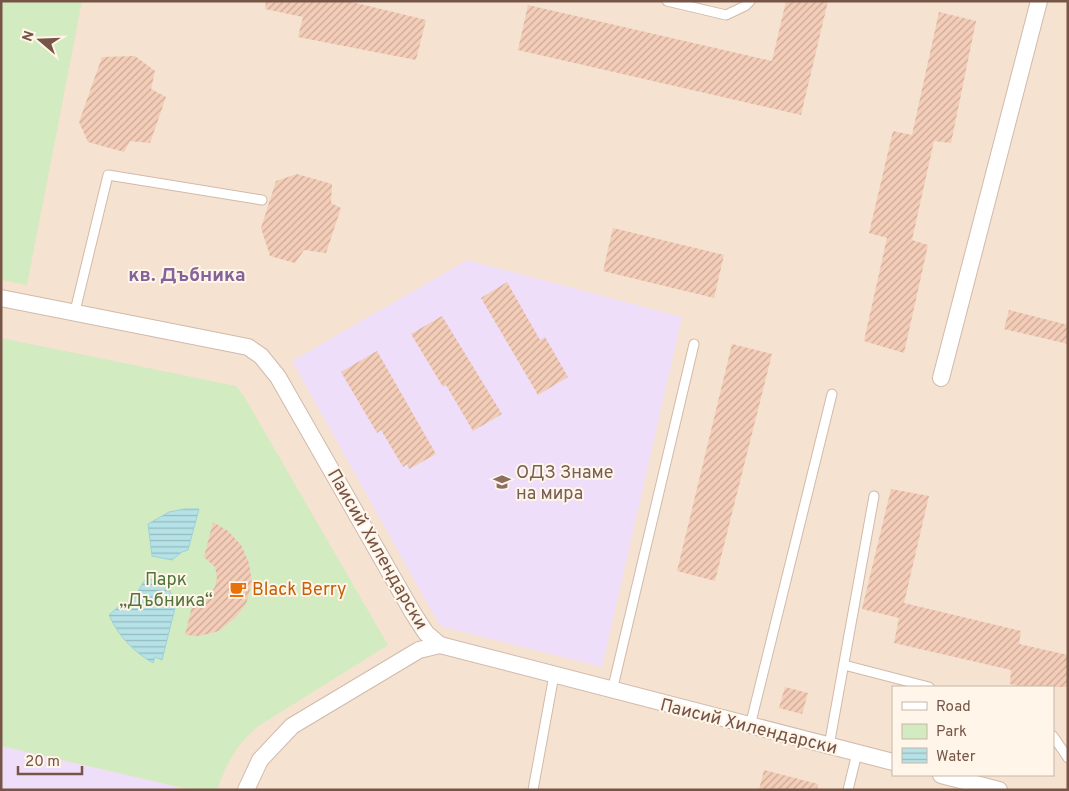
<svg xmlns="http://www.w3.org/2000/svg" width="1069" height="791" viewBox="0 0 1069 791" font-family="Overpass,sans-serif">
	<style>
		.residential { fill: #f5e2d0; fill-rule: evenodd }
		.education { fill: #eedef9 }
		.green { fill: #d3ebc0 }
		.water { fill: url(#water-rules); stroke: #9bd3da }
		.building { fill: url(#building-hatch) }
		.lines { fill: none; stroke-linecap: round; stroke-linejoin: round }
		.service-casing { stroke: #d1baab; stroke-width: 11 }
		.minor-casing { stroke: #d1baab; stroke-width: 18 }
		.service { stroke: #fff; stroke-width: 9 }
		.minor { stroke: #fff; stroke-width: 16 }
		.labels { text-anchor: middle; stroke-width: 4; stroke-linejoin: round; paint-order: stroke }
		.education-label { font-size: 18px; fill: #785e54; stroke: #fff5e9; text-anchor: start }
		.street-label { font-size: 18px; fill: #765547; stroke: #fff5e9 }
		.park-label { font-size: 18px; fill: #50763c; stroke: #fff5e9 }
		.food-label { font-size: 18px; fill: #c56008; stroke: #fff5e9; text-anchor: start }
		.neighbourhood-label { font-size: 19px; font-weight: bold; fill: #84629a; stroke: #fff5e9 }
	</style>
	<defs>
		<pattern id="water-rules" width="6" height="5" patternUnits="userSpaceOnUse" patternTransform="scale(1.25)"><rect width="6" height="5" fill="#b5e2e7"/><path d="M0 2.5h6" fill="none" stroke="#98babd"/></pattern>
		<pattern id="building-hatch" width="6" height="6" patternUnits="userSpaceOnUse" patternTransform="scale(1.25)"><rect width="6" height="6" fill="#f4cdb8"/><path d="M-1 1l2-2M0 6l6-6M5 7l2-2" fill="none" stroke="#caa997"/></pattern>
	</defs>
	<rect width="100%" height="100%" fill="#fdf1e2"/>
	<path class="residential" d="M1,1H1068V790H1ZM893,687H1053V775H893Z"/>
	<g class="education">
		<polygon points="467,260 682,317 602,667 440,626 292,361"/>
		<polygon points="1,746 175,786 174,790 1,790"/>
	</g>
	<g class="green">
		<polygon points="1,1 82,1 27,285 1,280"/>
		<path d="M1,338L236,386L245,398L388,645L257,727C234,749 228,760 217,790H196L175,786L1,746Z"/>
	</g>
	<g class="water">
		<polygon points="184,509 199,509 188,550 182,552 172,560 152,556 148,524 169,512"/>
		<path d="M146,578L167,584L172,596L177,600L162,660L155,657L153,663C133,651 119,637 109,615L124,602L131,603Z"/>
	</g>
	<g class="building">
		<polygon points="266,1 348,1 426,20 416,60 298,37 303,17 265,9"/>
		<polygon points="786,1 828,1 801,115 518,50 528,5 772,61"/>
		<polygon points="939,12 976,21 951,143 934,141 912,240 928,245 904,353 864,341 887,238 869,233 893,131 912,135"/>
		<polygon points="135,56 155,71 151,89 166,97 150,143 130,141 124,152 88,142 79,122 102,57"/>
		<polygon points="297,174 332,184 331,203 341,208 326,253 304,250 295,263 270,256 261,228 276,181"/>
		<polygon points="613,228 724,255 714,298 603,271"/>
		<polygon points="507,282 540,340 545,337 568,377 538,395 481,298"/>
		<polygon points="1009,310 1068,325 1068,344 1004,329"/>
		<polygon points="442,316 502,414 473,431 446,385 443,387 411,334"/>
		<polygon points="732,344 772,354 715,581 677,571"/>
		<polygon points="377,351 436,454 409,469 407,464 403,467 381,430 377,433 341,372"/>
		<polygon points="891,489 929,496 904,603 1021,631 1019,644 1068,655 1068,687 1024,687 1010,684 1011,670 894,643 899,618 862,609"/>
		<polygon points="213,522 228,531 241,545 249,563 252,583 246,604 236,617 219,631 199,636 185,635 193,602 208,597 215,587 217,577 215,567 204,557"/>
		<polygon points="785,687 808,693 802,714 779,708"/>
		<polygon points="764,770 818,784 817,790 759,790"/>
	</g>
	<g class="lines">
		<g class="service-casing">
			<g id="service">
				<polyline points="667,1 726,15 745,6 750,1"/>
				<polyline points="75,311 108,175 262,200"/>
				<polyline points="844,665 929,687"/>
				<polyline points="612,691 694,344"/>
				<polyline points="750,726 832,394"/>
				<polyline points="1053,736 1068,758"/>
				<polyline points="829,746 874,496"/>
				<polyline points="533,790 554,675"/>
				<polyline points="848,790 857,753"/>
			</g>
		</g>
		<g class="minor-casing">
			<g id="minor">
				<polyline points="1,298 248,347 261,356 278,377 413,613 426,633 440,645 893,762"/>
				<polyline points="941,378 1039,1"/>
				<polyline points="941,775 999,790"/>
				<polyline points="246,790 260,760 292,726 419,650 440,645"/>
			</g>
		</g>
		<use href="#service" class="service"/>
		<use href="#minor" class="minor"/>
	</g>
	<defs>
		<g id="school-bare" transform="scale(1.35)"><path d="M0-5L7-2L0 1L-7-2ZM-4 1L0 2.5L4 1V4Q0 6-4 4Z" fill="#8d6e63" stroke="#fff5e9" stroke-width="2.5" paint-order="stroke"/></g>
		<g id="cafe-bare" transform="scale(1.35)"><path d="M-5.5-4.5H6V0H3Q3 3.5 0 3.5H-2.5Q-5.5 3.5-5.5 0ZM3-3.2v2h1.7v-2ZM-6 4.5H4V6H-6Z" fill="#e8710a" stroke="#fff5e9" stroke-width="2.5" paint-order="stroke"/></g>
	</defs>
	<g fill-rule="evenodd">
		<use href="#school-bare" x="502" y="482"/>
		<use href="#cafe-bare" x="238" y="589"/>
	</g>
	<g class="labels">
		<g class="education-label">
			<text x="516" y="478">ОДЗ Знаме<tspan x="516" dy="21">на мира</tspan></text>
		</g>
		<g class="street-label">
			<text transform="translate(378 549) rotate(60)" y="6">Паисий Хилендарски</text>
			<text transform="translate(749 726) rotate(14)" y="6">Паисий Хилендарски</text>
		</g>
		<g class="park-label">
			<text x="166" y="585">Парк<tspan x="166" dy="21">„Дъбника“</tspan></text>
		</g>
		<g class="food-label">
			<text x="252" y="595">Black Berry</text>
		</g>
		<g class="neighbourhood-label">
			<text x="187" y="281">кв. Дъбника</text>
		</g>
	</g>
	<rect width="1069" height="791" fill="none" stroke="#765547" stroke-width="5"/>
	<rect x="892" y="686" width="162" height="90" fill="#fff5e9" stroke="#c8b5a8"/>
	<rect x="902" y="702" width="25" height="8" fill="#ffffff" stroke="#c8b5a8"/>
	<text x="936" y="711" font-size="15" fill="#765547">Road</text>
	<rect x="902" y="724" width="25" height="15" fill="#d3ebc0" stroke="#c8b5a8"/>
	<text x="936" y="736" font-size="15" fill="#765547">Park</text>
	<rect x="902" y="748" width="25" height="15" fill="url(#water-rules)" stroke="#c8b5a8"/>
	<text x="936" y="761" font-size="15" fill="#765547">Water</text>
	<g transform="translate(40 40) rotate(289)" stroke="#fff5e9" stroke-width="4" paint-order="stroke">
	<path d="M0-4L9 19L0 12L-9 19Z" fill="#765547"/>
	<text y="-8" font-size="14" font-weight="bold" text-anchor="middle" fill="#765547">N</text>
	</g>
	<path d="M18 766v8h64v-8" fill="none" stroke="#765547" stroke-width="2.5"/>
	<text x="25" y="766" font-size="15" fill="#765547" stroke="#fff5e9" stroke-width="4" paint-order="stroke">20 m</text>
</svg>
